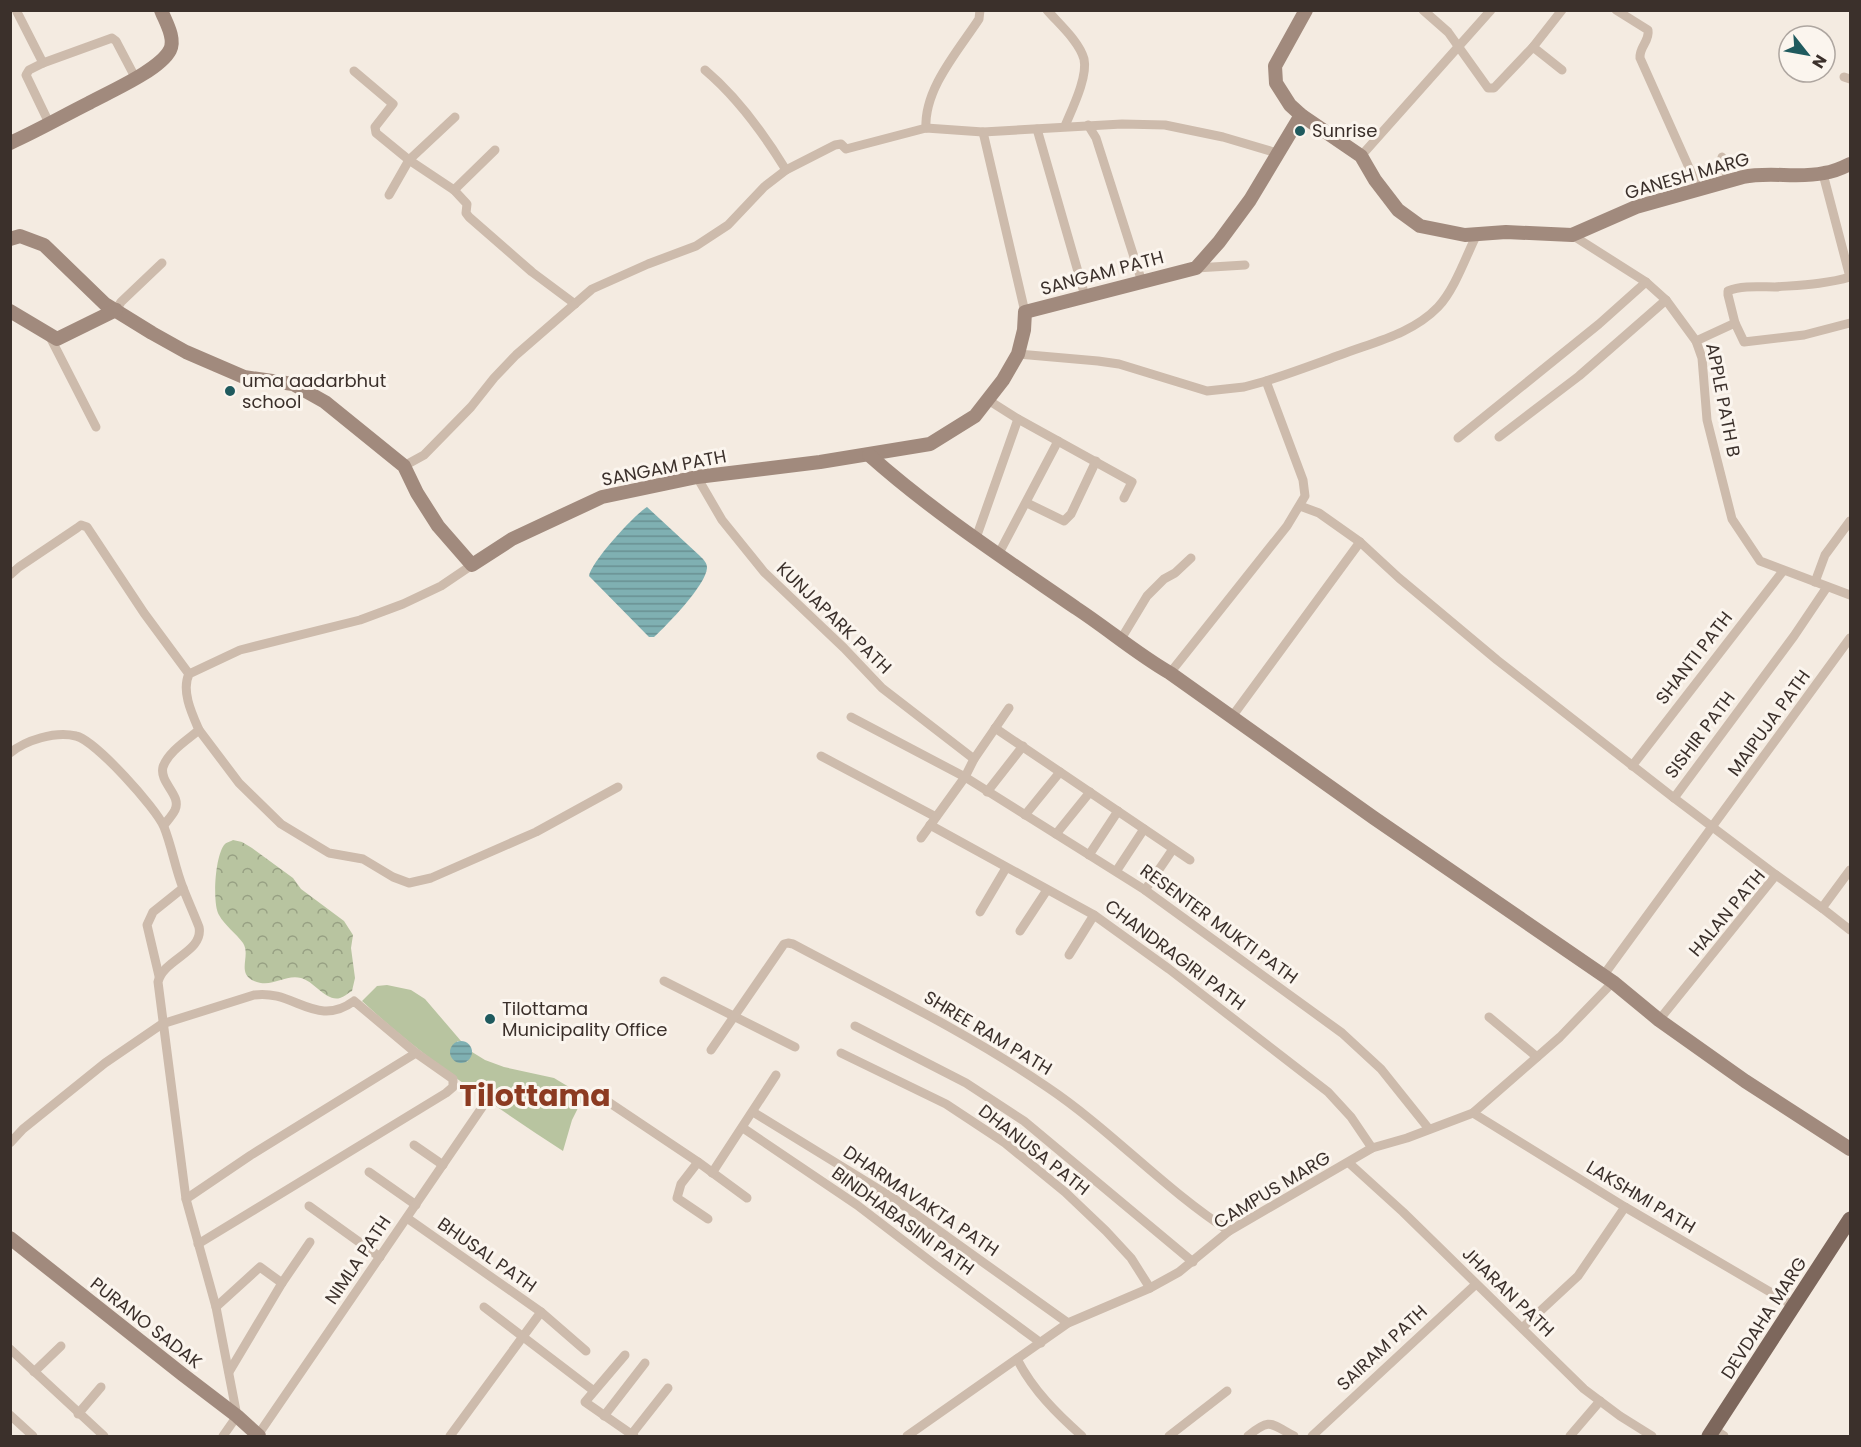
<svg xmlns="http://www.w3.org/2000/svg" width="1861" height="1447" viewBox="0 0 1861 1447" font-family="Poppins,sans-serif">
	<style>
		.green { fill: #b8c4a0 }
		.forest { fill: url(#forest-crowns) }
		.water { fill: url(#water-rules) }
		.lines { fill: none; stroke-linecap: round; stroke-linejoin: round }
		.street { stroke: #cdbbac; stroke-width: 9 }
		.secondary { stroke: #a18a7d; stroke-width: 14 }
		.primary { stroke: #7d675c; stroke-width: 15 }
		.poi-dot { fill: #1f5a5e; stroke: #fbf5ee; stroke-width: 2 }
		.labels { text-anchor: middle; stroke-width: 6; stroke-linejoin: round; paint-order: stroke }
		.poi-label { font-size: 18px; fill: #3b302b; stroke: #fbf5ee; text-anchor: start }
		.street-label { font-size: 18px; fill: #3b302b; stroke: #fbf5ee }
		.town-label { font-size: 30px; font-weight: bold; fill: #8c3b22; stroke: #fbf5ee }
	</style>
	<defs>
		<pattern id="forest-crowns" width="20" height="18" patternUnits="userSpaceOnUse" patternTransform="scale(1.5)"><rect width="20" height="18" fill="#b8c4a0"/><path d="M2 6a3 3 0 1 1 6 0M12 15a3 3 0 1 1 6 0" fill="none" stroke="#97a083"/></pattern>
		<pattern id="water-rules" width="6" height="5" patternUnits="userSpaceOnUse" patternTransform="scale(1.5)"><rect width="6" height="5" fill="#7fb0b2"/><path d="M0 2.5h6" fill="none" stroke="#699091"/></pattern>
	</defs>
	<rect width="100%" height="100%" fill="#f4ebe1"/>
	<path class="green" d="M387,985L411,990L425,999L461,1041H457L467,1062L472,1052L485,1060L504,1067L554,1078L584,1096L572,1120L563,1151C493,1105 423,1058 362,1001L377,986Z"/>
	<path class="forest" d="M233,840L242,842L252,848L293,878L301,889L344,921L353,935L351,948L355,978L352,991C348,993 344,997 340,998C326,1002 314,981 301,978C283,974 271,990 252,980C237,972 251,955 243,943C236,933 225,926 219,915C212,904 215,854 225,844C226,843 231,841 233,840Z"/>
	<g class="water">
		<path d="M647,507L700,556C704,560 707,563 707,568C706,585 667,625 654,637H649L589,576C590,563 635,514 647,507Z"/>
		<circle cx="461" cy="1052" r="11"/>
	</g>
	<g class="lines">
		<g class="street">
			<polyline points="16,10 43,63"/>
			<path d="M1047,10C1059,24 1079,41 1084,59C1088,77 1072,109 1065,126"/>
			<polyline points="1423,10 1448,32 1488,88 1494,88 1533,47 1562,70"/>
			<path d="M1616,10L1648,30C1650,41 1639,47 1640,58L1699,190"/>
			<polyline points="1533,47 1562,10"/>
			<path d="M705,70C737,97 764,134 786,170"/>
			<polyline points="354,71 393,104 375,127 376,133 409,160 454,190 467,204 466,213 469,217 532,272 575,304"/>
			<polyline points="1844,77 1850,79"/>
			<polyline points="50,125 26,75 29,70 43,63 112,38 116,41 136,79"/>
			<polyline points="1088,125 1096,138 1142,282"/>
			<path d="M926,128C924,89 958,51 979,19L980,10"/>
			<polyline points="1037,129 1085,296"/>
			<polyline points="983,132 1025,312"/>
			<polyline points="1361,156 1491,10"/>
			<polyline points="1722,157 1728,181"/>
			<polyline points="1823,174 1850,277"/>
			<polyline points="454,190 495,150"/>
			<polyline points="389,195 409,160 455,117"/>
			<polyline points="1572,235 1646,282 1666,300 1696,341 1702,358 1707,420 1732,519 1760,561 1850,595"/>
			<polyline points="1196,268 1245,265"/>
			<path d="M1850,277C1827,284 1800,285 1775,287C1761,287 1742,285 1728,291V295L1735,323L1744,342L1804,335L1850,323"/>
			<polyline points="116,310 121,302 162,263"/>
			<polyline points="49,335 96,427"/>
			<polyline points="1696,341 1735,323"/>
			<polyline points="1018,354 1098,361 1119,364 1207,391 1244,387 1266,381 1303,480 1305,496 1287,526 1170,673"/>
			<path d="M1266,381C1291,373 1315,364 1340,355C1374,342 1412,334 1438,307C1455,289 1466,256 1477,234"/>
			<polyline points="988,400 1018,419 1132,482 1124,498"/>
			<polyline points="1499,437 1579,376 1666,300"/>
			<polyline points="1458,438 1599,324 1646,282"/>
			<polyline points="404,466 424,455 471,407 494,378 516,355 592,289 648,264 696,246 728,225 764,187 786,170 835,145 841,144 846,149 926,128 983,132 1122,124 1165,125 1223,137 1277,153"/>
			<polyline points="697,477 722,520 764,572 844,648 882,688 974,759"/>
			<polyline points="1027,503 1064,521 1071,514 1096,461"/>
			<polyline points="1300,506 1319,513 1360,542 1399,578 1497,660 1674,798"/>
			<polyline points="976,538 1018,419"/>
			<polyline points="998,555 1058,441"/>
			<polyline points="10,575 19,567 77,528 81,525 87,527 144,613 189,674"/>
			<polyline points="1815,582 1825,555 1850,521"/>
			<polyline points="1121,639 1147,596 1164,579 1175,573 1191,558"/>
			<polyline points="851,717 965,777 1145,890 1342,1033 1381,1069 1429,1129"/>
			<polyline points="1231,718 1360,542"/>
			<polyline points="995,728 1190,860"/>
			<polyline points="199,730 239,783 281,824 329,853 363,859 393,877 409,883 431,878 536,832 618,787"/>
			<path d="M10,753C26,740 55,731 76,736C95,740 156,808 164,827C172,847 175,868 183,888C188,901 194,914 199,927C204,952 163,959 158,982L186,1199L216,1307L237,1416L223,1436"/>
			<polyline points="821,756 936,817"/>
			<polyline points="1632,766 1783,571"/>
			<polyline points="987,792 1023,746"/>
			<polyline points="1025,815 1060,772"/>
			<path d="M164,825C167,821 172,816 175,810C182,795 159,783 163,767C168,752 187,740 199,730C192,714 181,691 189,674L240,650L360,620L403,604L441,586L472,565"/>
			<polyline points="930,825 1094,915 1169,969 1328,1092 1351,1117 1372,1148"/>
			<polyline points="1056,834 1090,792"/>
			<polyline points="921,838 965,777 974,759 1009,708"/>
			<polyline points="1089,855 1118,811"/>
			<polyline points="1117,870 1144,829"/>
			<polyline points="1776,875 1674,798 1794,636 1827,587"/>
			<polyline points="1145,890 1173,849"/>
			<polyline points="1822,908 1850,930"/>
			<polyline points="980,912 1006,868"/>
			<polyline points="1020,931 1047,890"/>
			<polyline points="1069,955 1094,915"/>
			<polyline points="159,976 147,925 153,912 183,888"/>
			<polyline points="1603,976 1850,638"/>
			<polyline points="664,981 795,1047"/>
			<polyline points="1489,1017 1537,1057"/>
			<polyline points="1659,1020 1776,875 1822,908 1850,870"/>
			<polyline points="855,1026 966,1083 1024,1121 1193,1262"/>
			<path d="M711,1050L784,944L788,943L793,944C879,990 967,1032 1047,1087C1111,1130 1164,1189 1229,1231"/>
			<polyline points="841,1053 946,1104 1005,1143 1065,1192 1106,1231 1131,1258 1150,1288"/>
			<polyline points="598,1095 698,1162 747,1198"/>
			<polyline points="753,1112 893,1198 1068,1323"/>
			<polyline points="1473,1113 1625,1207 1794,1306"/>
			<polyline points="743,1128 857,1205 934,1264 1041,1343"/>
			<path d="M10,1143L23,1129L105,1063L162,1024L254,995C294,989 316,1029 354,1001L416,1053L453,1079V1087L446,1093L198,1244"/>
			<polyline points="414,1145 443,1165"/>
			<polyline points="698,1162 681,1184 677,1198 708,1219"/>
			<polyline points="1349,1163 1403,1212 1584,1389 1620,1416 1652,1436"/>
			<polyline points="369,1172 416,1205"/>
			<polyline points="712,1173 776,1075"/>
			<polyline points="186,1199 251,1155 416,1053"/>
			<polyline points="309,1206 380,1257"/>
			<polyline points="407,1218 541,1312 450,1436"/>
			<polyline points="216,1307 260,1267 282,1283"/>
			<polyline points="484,1307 594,1391"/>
			<polyline points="541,1312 586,1351"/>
			<polyline points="1522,1328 1578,1276 1625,1207"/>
			<polyline points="10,1349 104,1436"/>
			<polyline points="625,1355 585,1402 634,1436"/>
			<path d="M1017,1359C1033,1390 1056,1413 1082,1436"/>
			<polyline points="34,1372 61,1346"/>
			<polyline points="229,1372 282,1283 310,1242"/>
			<polyline points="78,1414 101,1387"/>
			<polyline points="10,1415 33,1436"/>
			<polyline points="604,1416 645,1363"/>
			<polyline points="1714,1429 1724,1436"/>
			<polyline points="258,1435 485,1103"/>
			<polyline points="631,1435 668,1388"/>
			<polyline points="907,1436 1068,1323 1150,1288 1179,1272 1229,1231 1372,1148 1407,1138 1473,1113 1560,1037 1613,982"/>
			<polyline points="1169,1436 1227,1391"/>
			<path d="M1248,1436C1270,1418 1270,1423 1294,1436"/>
			<polyline points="1312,1436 1475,1285"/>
			<polyline points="1570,1436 1600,1401"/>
		</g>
		<g class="secondary">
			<path d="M1306,10L1275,66L1276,83L1290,105L1301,115L1361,156L1375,180L1398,210L1420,226L1465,235L1506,232L1572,235L1636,207L1743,177C1770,171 1797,179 1824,173C1833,172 1842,168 1850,164"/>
			<path d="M10,143C37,131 63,116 89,103C109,92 160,70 170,50C176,38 165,21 161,10"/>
			<polyline points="10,239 20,236 44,245 105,304 152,333 186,352 244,377 293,384 325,402 404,466 417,493 438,526 472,565 512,539 602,497 697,477 820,462 930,444 975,416 1003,380 1018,354 1024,330 1025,312 1196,268 1219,242 1250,200 1301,115"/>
			<polyline points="10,311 57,339 116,310"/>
			<path d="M869,455C933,512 1005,559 1076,608C1108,629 1137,654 1170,673L1374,818L1613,982L1659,1020L1745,1081L1850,1149"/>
			<polyline points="10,1238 182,1374 237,1416 259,1436"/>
		</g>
		<polyline class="primary" points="1709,1436 1850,1219"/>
	</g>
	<g class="poi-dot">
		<circle cx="1300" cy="131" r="6"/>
		<circle cx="230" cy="391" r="6"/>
		<circle cx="490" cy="1019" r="6"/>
	</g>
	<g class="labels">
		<g class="poi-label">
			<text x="1312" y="137">Sunrise</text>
			<text x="242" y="387">uma aadarbhut<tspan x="242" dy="21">school</tspan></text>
			<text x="502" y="1015">Tilottama<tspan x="502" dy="21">Municipality Office</tspan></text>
		</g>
		<g class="street-label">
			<text transform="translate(1687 176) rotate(-16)" y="6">GANESH MARG</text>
			<text transform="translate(1102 273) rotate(-15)" y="6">SANGAM PATH</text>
			<text transform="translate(1723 400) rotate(79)" y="6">APPLE PATH B</text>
			<text transform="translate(664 468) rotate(-11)" y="6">SANGAM PATH</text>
			<text transform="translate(834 618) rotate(44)" y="6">KUNJAPARK PATH</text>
			<text transform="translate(1694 658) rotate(-52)" y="6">SHANTI PATH</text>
			<text transform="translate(1769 723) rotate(-54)" y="6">MAIPUJA PATH</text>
			<text transform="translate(1700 735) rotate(-53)" y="6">SISHIR PATH</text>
			<text transform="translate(1727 913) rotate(-50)" y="6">HALAN PATH</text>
			<text transform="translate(1219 924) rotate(36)" y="6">RESENTER MUKTI PATH</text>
			<text transform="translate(1175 955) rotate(37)" y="6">CHANDRAGIRI PATH</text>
			<text transform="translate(988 1033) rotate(31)" y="6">SHREE RAM PATH</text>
			<text transform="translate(1034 1150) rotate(38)" y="6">DHANUSA PATH</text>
			<text transform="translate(1272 1190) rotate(-31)" y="6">CAMPUS MARG</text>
			<text transform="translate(1641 1197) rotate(31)" y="6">LAKSHMI PATH</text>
			<text transform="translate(921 1201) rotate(34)" y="6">DHARMAVAKTA PATH</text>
			<text transform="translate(903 1221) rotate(36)" y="6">BINDHABASINI PATH</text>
			<text transform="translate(487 1255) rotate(35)" y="6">BHUSAL PATH</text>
			<text transform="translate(358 1260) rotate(-56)" y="6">NIMLA PATH</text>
			<text transform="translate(1508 1292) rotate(44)" y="6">JHARAN PATH</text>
			<text transform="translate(1764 1318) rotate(-57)" y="6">DEVDAHA MARG</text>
			<text transform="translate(146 1323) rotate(38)" y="6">PURANO SADAK</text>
			<text transform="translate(1382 1348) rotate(-43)" y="6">SAIRAM PATH</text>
		</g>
		<g class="town-label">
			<text x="535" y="1106">Tilottama</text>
		</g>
	</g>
	<rect width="1861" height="1447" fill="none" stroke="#3b302b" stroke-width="24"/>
	<g transform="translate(1807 54) rotate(121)"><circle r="28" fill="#fbf5ee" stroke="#aea6a0" stroke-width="1.5"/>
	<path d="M0-4.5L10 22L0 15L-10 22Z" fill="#1f5a5e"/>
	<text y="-9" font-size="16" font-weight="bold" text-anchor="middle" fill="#3b302b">N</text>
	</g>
</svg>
